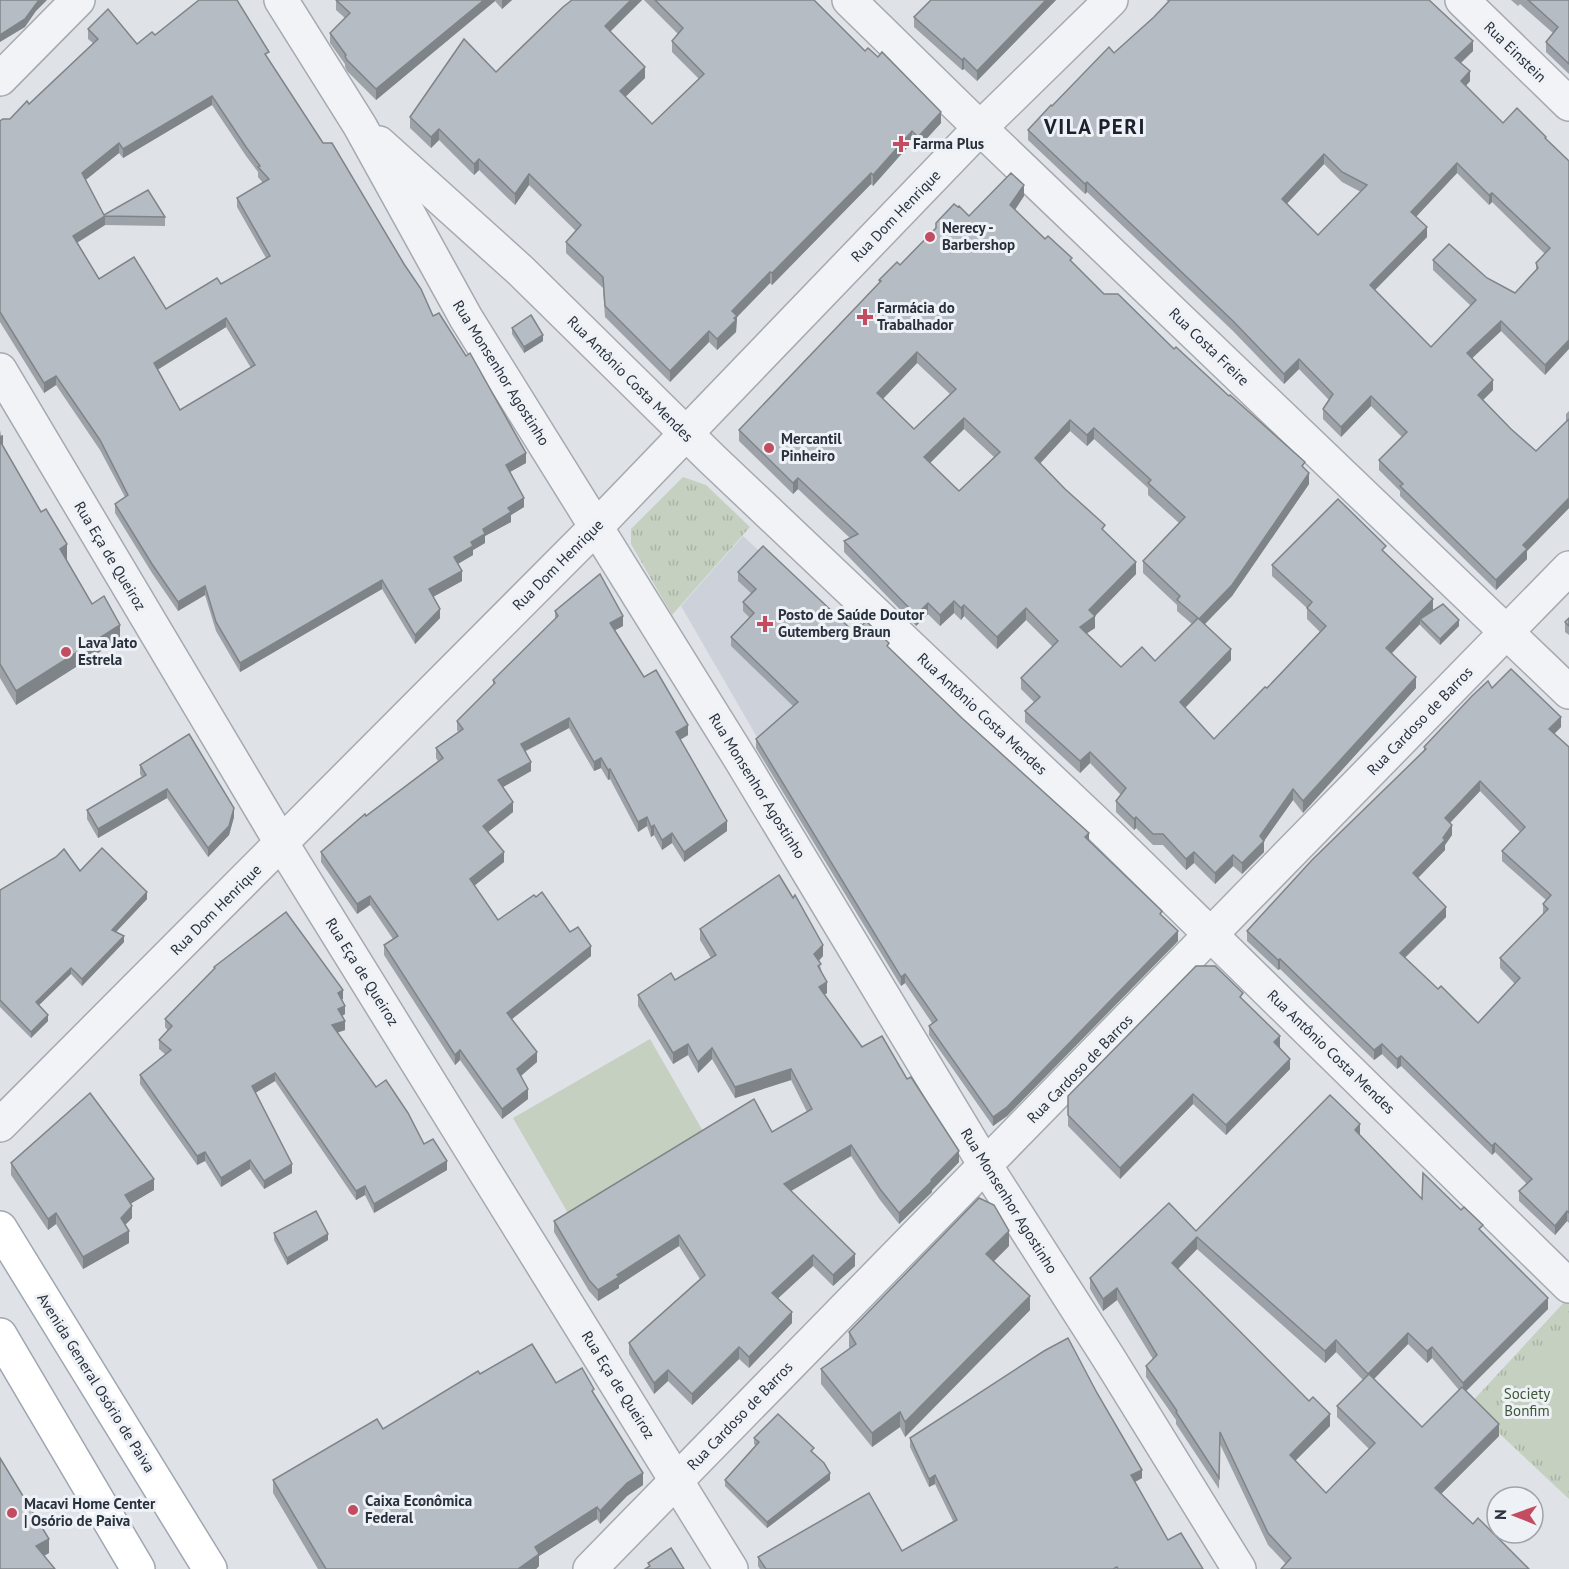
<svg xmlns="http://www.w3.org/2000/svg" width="1569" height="1569" viewBox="0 0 1569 1569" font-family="'PT Sans',sans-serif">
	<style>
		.built { fill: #cdd1d9 }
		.grass { fill: url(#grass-tufts) }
		.pitch { fill: #c5d0c0 }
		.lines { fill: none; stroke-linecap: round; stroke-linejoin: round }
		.minor-casing { stroke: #a5a9b1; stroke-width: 36 }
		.tertiary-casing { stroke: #a5a9b1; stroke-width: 36 }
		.primary-casing { stroke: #9fa7b2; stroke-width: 36 }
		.minor { stroke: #f1f3f6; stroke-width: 33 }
		.tertiary { stroke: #f1f3f6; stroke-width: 33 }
		.primary { stroke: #fff; stroke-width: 33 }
		.wall { fill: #9da2a8; fill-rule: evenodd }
		.shaded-wall { fill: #7f8488 }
		.building { fill: #b6bcc3; stroke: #7f8488; stroke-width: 1.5; fill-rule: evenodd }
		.poi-dot { fill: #c44c61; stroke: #eef1f5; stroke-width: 2 }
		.labels { text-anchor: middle; stroke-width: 6; stroke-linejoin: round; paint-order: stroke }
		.street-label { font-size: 15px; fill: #29313d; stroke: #eef1f5 }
		.poi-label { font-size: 15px; font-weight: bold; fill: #29313d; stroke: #eef1f5; text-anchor: start }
		.park-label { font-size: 15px; fill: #3e5837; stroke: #eef1f5 }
		.district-label { font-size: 21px; font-weight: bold; letter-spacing: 1.5px; fill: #1b222e; stroke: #eef1f5 }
	</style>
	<defs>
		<pattern id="grass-tufts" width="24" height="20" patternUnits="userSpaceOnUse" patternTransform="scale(1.5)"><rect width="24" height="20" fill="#c5d0c0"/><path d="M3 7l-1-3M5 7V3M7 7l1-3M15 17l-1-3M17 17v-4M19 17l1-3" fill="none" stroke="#a9b3a6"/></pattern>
	</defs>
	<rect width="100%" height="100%" fill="#dfe2e7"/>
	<polygon class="built" points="743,536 859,643 761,744 681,606"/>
	<g class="grass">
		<polygon points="683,477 706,485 750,527 672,615 631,544 631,529"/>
		<polygon points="1569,1297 1569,1499 1469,1405"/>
	</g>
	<g class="pitch">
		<polygon points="650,1039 704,1133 568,1213 513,1118"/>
		<polygon points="1569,1330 1569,1474 1498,1406"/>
	</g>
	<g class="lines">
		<g class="minor-casing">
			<g id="minor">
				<polyline points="281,0 360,126 466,318 741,760 985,1165 1108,1357 1239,1569"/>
				<polyline points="849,0 980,128 1569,692"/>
				<polyline points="1462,0 1569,104"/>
				<polyline points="0,79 78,0"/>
				<polyline points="379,143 521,271 711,458 1107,833 1569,1286"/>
				<polyline points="0,370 282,844 731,1569"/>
				<polyline points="590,1569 1569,568"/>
			</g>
		</g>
		<g class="tertiary-casing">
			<polyline id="tertiary" points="0,1125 597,526 980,128 1111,0"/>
		</g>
		<g class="primary-casing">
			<g id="primary">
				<polyline points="0,1228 210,1569"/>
				<polyline points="0,1335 138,1569"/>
			</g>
		</g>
		<use href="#minor" class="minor"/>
		<use href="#tertiary" class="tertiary"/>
		<use href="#primary" class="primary"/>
	</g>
	<g class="wall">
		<polygon points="336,0 512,0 502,9 495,1 376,100 347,71 345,67 345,64 330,43 330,33 345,18 336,10"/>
		<polygon points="572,0 642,0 610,31 645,78 625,97 652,124 699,79 672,52 672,41 678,34 644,0 814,0 865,51 941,123 918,148 912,142 873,186 871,184 772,285 770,283 737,317 736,332 717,350 709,342 670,382 605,317 603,288 566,253 566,242 576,231 529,185 515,205 479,170 474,175 439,140 431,148 410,128 410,117 496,72"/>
		<polygon points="1056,0 977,81 964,69 962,70 914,27 914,17"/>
		<path d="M1166,0H1429L1473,51L1461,63L1470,81L1466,86L1503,123L1546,139L1569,161L1545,375L1501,331L1472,358L1493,390L1483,400L1511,429L1536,451L1566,422V414L1569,411V508L1527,551V559L1496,590L1400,496V491L1379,470V460L1402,437L1371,406L1341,437L1323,419V409L1329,400L1299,369L1284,384L1233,331L1087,192L1085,194L1028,140V130L1052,106L1114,53L1154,17L1169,2ZM1324,164L1342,182L1361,192L1318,235L1287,203ZM1457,173L1489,205L1492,202L1545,254L1536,263V270L1515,293L1487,278L1433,260V270L1471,306L1431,347L1375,290L1427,237L1416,217Z"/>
		<polygon points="1511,0 1569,0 1569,74 1546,52 1546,42 1553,33 1520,4 1518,6"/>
		<path d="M88,29L137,44L155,35L269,60L433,316L526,463L510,472L524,507L511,515V522L485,536V543L473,550V555L458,564L462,581L433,597L440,618L415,644L382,589L240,672L216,631L205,595L178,611L152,573L115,513V504L125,497L100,450L56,385L44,393L0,322V121L10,119L29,104L93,43L88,39ZM212,105L246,156L258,172V177L263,183L237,198V207L266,258L221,284L166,309L99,279L77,243L105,225L165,226V217L104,215L85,180L119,153L123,158ZM226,327L251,368L180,410L158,369Z"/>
		<path d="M1024,196L1015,210L1072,263L1104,294L1174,349L1305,469L1309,484L1232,596L1205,624L1231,660L1185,708L1214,739L1267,688L1320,632L1307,619V608L1272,576V565L1386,554L1433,610L1431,612L1459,626L1440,645L1420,625V624L1392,653L1416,688L1303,813L1293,800L1264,841V852L1242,874L1233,866L1215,884L1194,863L1186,870L1163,845H1153L1136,828L1134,830L1116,812V801L1121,795L1090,763L1080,773L1025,722V711L1034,702L1021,689V678L1053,647L1026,620L997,649L964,616L961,620L954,613L940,626L928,614L916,626L844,552V541L850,538L798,489L793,494L739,441V430L879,283V280L969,216ZM917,363L950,394L914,429L883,399ZM964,429L994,457L959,491L930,463ZM1070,431L1087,446L1094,439L1148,488V495L1179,523L1143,561V573L1177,605V611L1192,624L1155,661L1121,667L1086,633L1095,628V616L1136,574L1105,532L1040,463Z"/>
		<polygon points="512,328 543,341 524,353 512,334"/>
		<polygon points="0,430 3,446 67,559 66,559 92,604 120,639 16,705 0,678"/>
		<polygon points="738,572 855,633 889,648 1089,842 1162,916 1178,941 1007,1116 993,1126 929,1035 929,1026 932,1023 905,983 901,986 756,748 756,739 793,706 731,646 731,637 750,618 743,611 743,602 751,593 738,581"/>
		<polygon points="555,611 623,626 615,630 644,677 688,735 680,740 727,831 684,862 672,843 662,850 654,835 651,837 647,826 638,832 610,779 608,780 601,768 594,771 569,728 526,751 531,771 503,787 513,812 488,832 504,862 474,886 498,920 570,932 591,956 512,1019 537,1062 521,1076 528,1099 502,1119 460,1060 455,1065 384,955 384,945 393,939 370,905 357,914 321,862 321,852 366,816 438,761 436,758 436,748 458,732 457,730 457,721 493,685 493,680 555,619"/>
		<polygon points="1569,618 1569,635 1565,632 1565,622"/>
		<path d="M1492,688L1561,727L1554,734L1569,747V1223L1567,1221L1555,1235L1519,1201V1191L1527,1184L1495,1152L1492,1155L1401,1066L1397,1069L1382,1054L1374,1060L1280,969L1278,970L1247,941V931L1424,750V747ZM1480,791L1520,832L1502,851V861L1546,900L1543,904V914L1500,958V968L1515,984L1478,1023L1438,989L1405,958L1446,917L1418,878L1445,850V845L1452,835L1450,823Z"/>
		<polygon points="140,765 234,817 229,835 208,857 167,798 98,838 87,819 87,810 142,777 140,774"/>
		<polygon points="80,871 147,899 116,932 124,942 82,986 71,974 39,1005 48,1021 31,1038 0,1007 0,890"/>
		<polygon points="700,929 823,956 819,961 827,993 824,995 862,1047 907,1079 959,1162 932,1190 932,1192 899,1224 880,1200 851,1156 791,1191 855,1266 833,1286 813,1266 778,1298 792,1323 749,1368 739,1359 692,1405 668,1381 654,1394 629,1354 629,1343 700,1279 679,1246 619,1285 619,1288 598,1301 589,1291 554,1232 554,1221 772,1132 807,1112 791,1080 735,1098 712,1059 698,1073 688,1055 673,1064 638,1006 638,995 675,980 711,958 700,940"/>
		<polygon points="214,967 343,999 341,999 345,1014 342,1016 345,1030 337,1033 376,1087 447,1170 374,1213 365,1195 356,1200 275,1081 255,1093 292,1173 264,1189 250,1169 221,1187 205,1161 197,1165 140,1084 140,1075 166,1055 159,1049 159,1040 168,1031 165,1027 165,1019 214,969"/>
		<polygon points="1243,1001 1280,1047 1279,1048 1290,1069 1226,1135 1193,1104 1120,1179 1068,1126 1068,1096"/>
		<path d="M1360,1135L1422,1199L1483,1232L1548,1309L1466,1391L1499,1436L1441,1494L1473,1524L1529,1569L1286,1564L1268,1545L1220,1444L1219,1489L1176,1424V1420L1146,1377V1366L1153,1359L1117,1300L1103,1311L1090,1289V1278L1196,1231ZM1197,1249L1325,1363L1336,1352L1363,1380L1337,1406V1417L1369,1449L1326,1493L1295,1461L1330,1426L1178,1269ZM1408,1344L1427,1363L1432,1358L1459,1390L1422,1427L1374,1379Z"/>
		<polygon points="11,1163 154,1190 130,1204 132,1218 125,1225 129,1243 83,1269 56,1224 48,1230 11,1175"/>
		<polygon points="274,1233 328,1240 287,1265 274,1240"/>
		<polygon points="1009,1246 994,1261 1030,1310 905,1437 900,1427 872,1447 821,1384 821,1369 850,1349 849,1347 849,1332"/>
		<polygon points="480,1374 556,1383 594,1394 643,1485 627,1496 600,1524 597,1519 539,1556 539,1566 536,1569 318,1569 273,1493 273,1480 383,1429"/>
		<polygon points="754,1438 814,1453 830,1480 767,1528 725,1486 725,1480 756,1446 754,1444"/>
		<polygon points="910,1438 1142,1478 1135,1482 1168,1540 1203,1569 760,1569 758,1566 758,1557 902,1551 953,1521 935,1484 929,1487 910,1447"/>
	</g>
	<g class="shaded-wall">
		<polygon points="39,0 47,0 36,11 25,27 0,42 0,35"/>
		<polygon points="484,0 495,0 495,1 376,100 376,89"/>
		<polygon points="502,0 512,0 502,9"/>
		<polygon points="631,0 642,0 605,37 605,26"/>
		<polygon points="1046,0 1056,0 977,81 977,71"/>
		<polygon points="1473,41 1473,51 1455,68 1455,58"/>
		<polygon points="964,58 964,69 962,70 962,60"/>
		<polygon points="645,67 645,78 620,102 620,91"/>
		<polygon points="1470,71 1470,81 1461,91 1461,81"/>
		<polygon points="212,96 212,105 123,158 123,149"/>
		<polygon points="941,112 941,123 918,148 918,137"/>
		<polygon points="439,129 439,140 431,148 431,137"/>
		<polygon points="912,131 912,142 873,186 873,175"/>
		<polygon points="119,143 119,153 82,183 82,173"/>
		<polygon points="1324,154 1324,164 1282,209 1282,199"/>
		<polygon points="479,159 479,170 474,175 474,164"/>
		<polygon points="1457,163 1457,173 1411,222 1411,212"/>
		<polygon points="871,173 871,184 772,285 772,273"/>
		<polygon points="529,174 529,185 515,205 515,194"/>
		<polygon points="1087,182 1087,192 1085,194 1085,184"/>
		<polygon points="1024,185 1024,196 1010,217 1010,205"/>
		<polygon points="1492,193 1492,202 1489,205 1489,195"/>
		<polygon points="105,216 105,225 73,245 73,236"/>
		<polygon points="1427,227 1427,237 1370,295 1370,285"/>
		<polygon points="770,272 770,283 737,317 736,332 717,350 717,339 732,311"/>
		<polygon points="226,318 226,327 154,372 154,363"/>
		<polygon points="1501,321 1501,331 1467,363 1467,353"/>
		<polygon points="709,331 709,342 670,382 670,371"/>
		<polygon points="543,335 543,341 524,353 524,347"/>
		<polygon points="1569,340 1569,349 1545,375 1545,365"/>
		<polygon points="917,352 917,363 877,405 877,393"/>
		<polygon points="1299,359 1299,369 1284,384 1284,374"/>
		<polygon points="56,376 56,385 44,393 44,383"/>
		<polygon points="1493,380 1493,390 1478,405 1478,395"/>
		<polygon points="1371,396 1371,406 1341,437 1341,427"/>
		<polygon points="964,418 964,429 924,469 924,457"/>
		<polygon points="1070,420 1070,431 1035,469 1035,458"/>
		<polygon points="1094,428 1094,439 1087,446 1087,435"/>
		<polygon points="3,435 3,449 0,450 0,436"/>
		<polygon points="526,453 526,463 506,474 506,465"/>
		<polygon points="1309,473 1309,484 1232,596 1199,630 1199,619"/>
		<polygon points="798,478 798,489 793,494 793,483"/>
		<polygon points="524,498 524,507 511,515 511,522 485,536 485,543 473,550 473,555 454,566 454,557 471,542 483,529 508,508"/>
		<polygon points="1569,498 1569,508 1527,551 1527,559 1496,590 1496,580 1523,545"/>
		<polygon points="67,544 67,559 60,563 60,549"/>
		<polygon points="1136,562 1136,574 1093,618 1095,616 1095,628 1080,638 1080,627 1089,610"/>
		<polygon points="462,571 462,581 429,599 429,589"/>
		<polygon points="382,580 382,589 240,672 240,663"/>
		<polygon points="205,586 205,595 178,611 178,602"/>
		<polygon points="1433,599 1433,610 1422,621 1420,619 1420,624 1386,659 1386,648"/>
		<polygon points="954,601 954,613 940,626 940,615"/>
		<polygon points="928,603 928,614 916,626 916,615"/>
		<polygon points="964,605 964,616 961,620 961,608"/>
		<polygon points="1026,608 1026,620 997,649 997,637"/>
		<polygon points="440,609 440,618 415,644 415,635"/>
		<polygon points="623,616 623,626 610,633 610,623"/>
		<polygon points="1459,620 1459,626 1440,645 1440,639"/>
		<polygon points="120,625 120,639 16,705 16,691"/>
		<polygon points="1231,649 1231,660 1180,713 1180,702"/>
		<polygon points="1416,677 1416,688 1303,813 1303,801"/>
		<polygon points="1561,717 1561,727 1549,739 1549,729"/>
		<polygon points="569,718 569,728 521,753 521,744"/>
		<polygon points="688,725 688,735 676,742 676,732"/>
		<polygon points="1090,752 1090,763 1080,773 1080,761"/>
		<polygon points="601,758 601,768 594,771 594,762"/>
		<polygon points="531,762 531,771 498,790 498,780"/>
		<polygon points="610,769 610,779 608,780 608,770"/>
		<polygon points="1480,781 1480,791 1445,828 1445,818"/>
		<polygon points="167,789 167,798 98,838 98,829"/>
		<polygon points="1293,789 1293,800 1264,841 1264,852 1242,874 1242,863"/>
		<polygon points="513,802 513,812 483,836 483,826"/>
		<polygon points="234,808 234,817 229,835 208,857 208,848"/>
		<polygon points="647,817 647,826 638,832 638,822"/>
		<polygon points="1136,817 1136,828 1134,830 1134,819"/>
		<polygon points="727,821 727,831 684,862 684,852"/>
		<polygon points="654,825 654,835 651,837 651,827"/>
		<polygon points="1452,825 1452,835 1445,845 1445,850 1413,883 1413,873 1443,838"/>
		<polygon points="672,833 672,843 662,850 662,840"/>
		<polygon points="1089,833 1089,842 1085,837"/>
		<polygon points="504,852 504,862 470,889 470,879"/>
		<polygon points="1194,852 1194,863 1186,870 1186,859"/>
		<polygon points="1233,855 1233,866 1215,884 1215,873"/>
		<polygon points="147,892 147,899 112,936 112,930"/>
		<polygon points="370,896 370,905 357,914 357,904"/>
		<polygon points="1446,907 1446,917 1400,962 1400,953"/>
		<polygon points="1178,931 1178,941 1007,1116 993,1126 993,1117"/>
		<polygon points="124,936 124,942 82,986 82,979"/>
		<polygon points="823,945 823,956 814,965 814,954"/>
		<polygon points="591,946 591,956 507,1023 507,1013"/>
		<polygon points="1280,959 1280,969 1278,970 1278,960"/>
		<polygon points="71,968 71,974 36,1008 36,1002"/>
		<polygon points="905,974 905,983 901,986 901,977"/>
		<polygon points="827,982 827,993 819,998 819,987"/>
		<polygon points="343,990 343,999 338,1002 338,993"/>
		<polygon points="345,1006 345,1014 338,1018 338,1009"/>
		<polygon points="48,1015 48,1021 31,1038 31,1032"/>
		<polygon points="345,1021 345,1030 332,1034 332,1025"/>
		<polygon points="1280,1036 1280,1047 1274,1053 1274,1042"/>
		<polygon points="688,1044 688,1055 673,1064 673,1053"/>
		<polygon points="1382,1044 1382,1054 1374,1060 1374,1050"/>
		<polygon points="712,1048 712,1059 698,1073 698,1062"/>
		<polygon points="460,1050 460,1060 455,1065 455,1055"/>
		<polygon points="537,1052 537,1062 517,1079 517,1069"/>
		<polygon points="1401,1056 1401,1066 1397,1069 1397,1059"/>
		<polygon points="1290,1059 1290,1069 1226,1135 1226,1125"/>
		<polygon points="791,1069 791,1080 735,1098 735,1087"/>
		<polygon points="275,1073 275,1081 252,1095 252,1086"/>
		<polygon points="528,1089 528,1099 502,1119 502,1109"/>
		<polygon points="1193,1094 1193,1104 1120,1179 1120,1168"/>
		<polygon points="1360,1124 1360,1136 1355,1130"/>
		<polygon points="1495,1143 1495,1152 1492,1155 1492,1146"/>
		<polygon points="851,1145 851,1156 784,1195 784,1184"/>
		<polygon points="959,1151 959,1162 932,1190 932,1192 899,1224 899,1213"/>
		<polygon points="205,1152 205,1161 197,1165 197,1156"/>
		<polygon points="250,1160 250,1169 221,1187 221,1178"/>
		<polygon points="447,1161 447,1170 374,1213 374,1204"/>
		<polygon points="292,1164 292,1173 264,1189 264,1181"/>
		<polygon points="154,1179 154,1190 125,1207 125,1195"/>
		<polygon points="365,1186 365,1195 356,1200 356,1191"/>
		<polygon points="132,1206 132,1218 121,1229 121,1218"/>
		<polygon points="1567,1211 1567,1221 1555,1235 1555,1226"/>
		<polygon points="56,1213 56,1224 48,1230 48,1219"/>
		<polygon points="129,1231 129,1243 83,1269 83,1257"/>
		<polygon points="1009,1231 1009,1246 986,1269 986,1254"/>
		<polygon points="328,1234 328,1240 287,1265 287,1258"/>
		<polygon points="679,1235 679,1246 619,1285 619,1288 598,1301 598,1290 617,1275"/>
		<polygon points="1197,1237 1197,1249 1172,1275 1172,1263"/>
		<polygon points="855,1254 855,1266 833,1286 833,1275"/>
		<polygon points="813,1255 813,1266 772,1304 772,1293"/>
		<polygon points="1117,1288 1117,1300 1103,1311 1103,1299"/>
		<polygon points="1030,1296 1030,1310 905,1437 905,1422"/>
		<polygon points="1548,1298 1548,1309 1463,1394 1463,1383"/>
		<polygon points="792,1312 792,1323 749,1368 749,1357"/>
		<polygon points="1408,1333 1408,1344 1368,1385 1368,1374"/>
		<polygon points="1336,1340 1336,1352 1325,1363 1325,1351"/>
		<polygon points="739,1347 739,1359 692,1405 692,1394"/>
		<polygon points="1432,1347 1432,1358 1427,1363 1427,1351"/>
		<polygon points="668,1370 668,1381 654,1394 654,1383"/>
		<polygon points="900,1412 900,1427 872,1447 872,1433"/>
		<polygon points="1330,1414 1330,1426 1290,1466 1290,1455"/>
		<polygon points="1499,1424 1499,1436 1435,1500 1435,1488"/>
		<polygon points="1142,1470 1142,1478 1131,1484 1131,1475"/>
		<polygon points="643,1473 643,1485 627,1496 600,1524 600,1511 627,1483"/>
		<polygon points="830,1473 830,1480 767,1528 767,1522"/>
		<polygon points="935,1475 935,1484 929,1487 929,1479"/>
		<polygon points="597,1507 597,1519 539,1556 539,1566 536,1569 518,1569 535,1547"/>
		<polygon points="49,1539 49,1553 36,1561 36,1546"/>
	</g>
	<g class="building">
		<polygon points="0,0 39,0 36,4 25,19 0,35"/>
		<path d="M199,0H237L269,52L265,54L323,143H332L404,264L421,289L433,316L439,313L466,356L470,353L526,453L506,465L524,498L508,508L511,512L483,529L485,534L471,542L473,546L454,557L462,571L429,589L440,609L415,635L382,580L240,663L216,622L205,586L178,602L152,564L115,504L128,495L100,440L56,376L44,383L0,312V121L3,119H10L27,101L29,104L98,39L88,29L108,9L137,44L152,32L155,35ZM212,96L246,147L260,166L258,167L269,179L237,198L270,256L221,284L217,278L166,309L134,257L99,279L73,236L105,216L165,217L148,190L104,215L82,173L119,143L123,149ZM226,318L255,365L180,410L154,363Z"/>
		<polygon points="336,0 484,0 376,89 347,60 345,56 346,55 330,33 350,13"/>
		<polygon points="572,0 631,0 605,26 645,67 620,91 652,124 704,74 672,41 683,28 655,0 814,0 865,51 868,48 878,57 882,52 941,112 918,137 912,131 873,175 871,173 772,273 770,272 732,311 737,316 734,318 736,320 717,339 709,331 670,371 605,306 603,277 566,242 581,225 529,174 515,194 479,159 474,164 439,129 431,137 410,117 464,39 496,72 563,7"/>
		<polygon points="931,0 1046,0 977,71 964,58 962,60 914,17"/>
		<path d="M1170,0H1429L1473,41L1455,58L1470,71L1461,81L1503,123L1517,108L1546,137L1545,138L1569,161V340L1545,365L1501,321L1467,353L1493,380L1478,395L1511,429L1536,451L1569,419V498L1523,545L1527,549L1496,580L1400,486L1403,484L1379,460L1407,432L1371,396L1341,427L1323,409L1333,394L1299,359L1284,374L1233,321L1087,182L1085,184L1028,130L1051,105L1052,106L1109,47L1114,53L1154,17ZM1324,154L1342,172L1367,185L1318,235L1282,199ZM1457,163L1489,195L1492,193L1550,248L1536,263L1538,268L1515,293L1487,278L1449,244L1433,260L1476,300L1431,347L1370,285L1427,227L1411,212Z"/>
		<polygon points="1528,0 1569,0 1569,64 1546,42 1558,27"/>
		<path d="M1011,173L1024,185L1010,205L1045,239L1048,236L1072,258L1070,260L1104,294H1118L1174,349L1176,347L1229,396L1230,395L1305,462L1302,466L1309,473L1232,585L1199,619L1231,649L1180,702L1214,739L1265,687L1267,688L1326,626L1307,608L1312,602L1272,565L1338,499L1386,546L1382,550L1433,599L1386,648L1416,677L1303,801L1293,789L1260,836L1264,841L1242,863L1233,855L1215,873L1194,852L1186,859L1163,834H1153L1136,817L1134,819L1116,801L1126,788L1090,752L1080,761L1025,711L1040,697L1021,678L1058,641L1026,608L997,637L964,605L961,608L954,601L940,615L928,603L916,615L844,541L858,534L798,478L793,483L739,430L881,281L879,280L897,262L900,265L936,228V223L954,204L958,207L959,206L969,216ZM917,352L956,389L914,429L877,393ZM964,418L1000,452L959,491L924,457ZM1070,420L1087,435L1094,428L1151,480L1148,483L1185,517L1143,561L1180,596L1177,600L1198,618L1155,661L1142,647L1121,667L1080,627L1095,616L1089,610L1136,562L1102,529L1105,525L1065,489L1035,458Z"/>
		<polygon points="531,315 543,335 524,347 512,328"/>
		<polygon points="0,441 41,512 46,509 67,544 60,549 92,604 104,596 120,625 16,691 0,664"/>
		<polygon points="763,546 855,633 866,621 889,643 887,646 963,719 1089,833 1085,837 1162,911 1160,914 1178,931 1007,1107 993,1117 929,1026 937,1020 905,974 901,977 756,739 798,702 731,637 754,613 743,602 756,589 738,572"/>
		<polygon points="600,574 623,616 610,623 644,677 656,670 674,701 688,725 676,732 727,821 684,852 672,833 662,840 654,825 651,827 647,817 638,822 610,769 608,770 601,758 594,762 569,718 521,744 531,762 498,780 513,802 483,826 504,852 470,879 498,920 534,895 536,897 542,892 570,932 578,927 591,946 507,1013 537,1052 517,1069 528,1089 502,1109 460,1050 455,1055 384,945 398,936 370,896 357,904 321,852 365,814 366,816 443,758 436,748 463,729 457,721 495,683 493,680 558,616 555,611"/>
		<polygon points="1443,604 1459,620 1440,639 1420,619"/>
		<polygon points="1569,618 1569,626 1565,622"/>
		<path d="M1511,669L1561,717L1549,729L1569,747V1213L1567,1211L1555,1226L1519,1191L1532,1179L1495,1143L1492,1146L1401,1056L1397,1059L1382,1044L1374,1050L1280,959L1278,960L1247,931L1312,860L1426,749L1424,747L1472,696L1488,681L1492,688ZM1480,781L1525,827L1502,851L1551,895L1543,904L1548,909L1500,958L1520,978L1478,1023L1441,986L1438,989L1400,953L1446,907L1413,873L1445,840L1443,838L1452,825L1445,818Z"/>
		<polygon points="189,734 234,808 229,826 208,848 167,789 98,829 87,810 146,775 140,765"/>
		<polygon points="102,848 147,892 112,930 124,936 82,979 71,968 36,1002 48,1015 31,1032 0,1000 0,890 56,857 64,849 80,871"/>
		<polygon points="779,875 793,898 795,895 823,945 814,954 821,964 818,966 827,982 819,987 862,1047 882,1036 907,1079 911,1077 959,1151 931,1180 932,1181 899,1213 880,1189 851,1145 784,1184 855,1254 833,1275 813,1255 772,1293 792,1312 749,1357 739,1347 692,1394 668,1370 654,1383 629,1343 705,1275 679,1235 617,1275 619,1277 598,1290 589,1280 554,1221 754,1099 772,1132 812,1109 791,1069 735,1087 712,1048 698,1062 688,1044 673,1053 638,995 671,973 675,980 716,955 700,929"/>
		<polygon points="286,912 343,990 338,993 345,1006 338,1009 345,1021 332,1025 376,1087 386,1080 408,1113 424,1144 433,1139 447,1161 374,1204 365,1186 356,1191 275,1073 252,1086 292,1164 264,1181 250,1160 221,1178 205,1152 197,1156 140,1075 171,1050 159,1040 172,1026 165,1019 215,968 214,967"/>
		<polygon points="1196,966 1215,966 1243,993 1240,997 1280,1036 1274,1042 1290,1059 1226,1125 1193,1094 1120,1168 1068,1115 1068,1096"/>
		<polygon points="90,1093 154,1179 125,1195 132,1206 121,1218 129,1231 83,1257 56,1213 48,1219 11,1163"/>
		<polygon points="1330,1095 1360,1124 1355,1130 1422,1199 1423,1173 1461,1210 1464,1207 1483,1225 1479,1229 1548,1298 1463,1383 1432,1347 1427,1351 1408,1333 1368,1374 1336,1340 1325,1351 1197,1237 1172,1263 1309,1401 1313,1397 1330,1414 1290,1455 1326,1493 1375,1443 1337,1406 1369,1374 1422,1427 1462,1387 1499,1424 1435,1488 1473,1524 1478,1518 1529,1569 1281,1569 1291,1558 1268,1533 1220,1432 1219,1478 1176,1412 1177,1411 1146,1366 1157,1355 1117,1288 1103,1299 1090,1278 1169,1203 1196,1231"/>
		<polygon points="979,1198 994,1205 1009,1231 986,1254 1030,1296 905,1422 900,1412 872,1433 821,1369 856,1344 849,1332"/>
		<polygon points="316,1211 328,1234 287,1258 274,1233"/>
		<polygon points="1068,1338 1097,1393 1142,1470 1131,1475 1168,1540 1181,1533 1203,1569 1118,1569 1117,1567 1113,1569 766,1569 758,1557 869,1493 902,1551 957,1520 935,1475 929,1479 910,1438 1044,1351"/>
		<polygon points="532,1344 556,1383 582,1368 594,1389 592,1391 643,1473 627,1483 600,1511 597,1507 535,1547 539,1554 518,1569 326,1569 273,1480 377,1419 383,1429 478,1371 480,1374"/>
		<polygon points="778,1414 814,1448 811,1451 824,1463 830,1473 767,1522 725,1480 759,1442 754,1438"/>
		<polygon points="0,1458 49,1539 36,1546 55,1569 0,1569"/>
		<polygon points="671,1548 684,1569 645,1569 650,1566 648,1563"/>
	</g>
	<g class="poi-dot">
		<path d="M898 135h6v6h6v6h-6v6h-6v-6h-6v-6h6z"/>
		<circle cx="930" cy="237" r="6"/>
		<path d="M862 308h6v6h6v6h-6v6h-6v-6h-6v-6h6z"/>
		<circle cx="769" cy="448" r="6"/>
		<path d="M762 615h6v6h6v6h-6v6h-6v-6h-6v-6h6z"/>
		<circle cx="66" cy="652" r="6"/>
		<circle cx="353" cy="1510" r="6"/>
		<circle cx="12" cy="1513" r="6"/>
	</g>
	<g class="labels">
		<g class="street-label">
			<text transform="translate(1515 52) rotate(44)" y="5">Rua Einstein</text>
			<text transform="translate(896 216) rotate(-46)" y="5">Rua Dom Henrique</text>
			<text transform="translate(1209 347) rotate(44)" y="5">Rua Costa Freire</text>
			<text transform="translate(501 373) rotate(58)" y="5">Rua Monsenhor Agostinho</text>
			<text transform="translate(630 379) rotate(45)" y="5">Rua Antônio Costa Mendes</text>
			<text transform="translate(110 556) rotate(59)" y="5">Rua Eça de Queiroz</text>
			<text transform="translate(558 565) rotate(-45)" y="5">Rua Dom Henrique</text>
			<text transform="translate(982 714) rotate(43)" y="5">Rua Antônio Costa Mendes</text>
			<text transform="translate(1420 721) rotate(-46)" y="5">Rua Cardoso de Barros</text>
			<text transform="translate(757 786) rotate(58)" y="5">Rua Monsenhor Agostinho</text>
			<text transform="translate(216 910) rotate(-45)" y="5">Rua Dom Henrique</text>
			<text transform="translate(362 972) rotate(58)" y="5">Rua Eça de Queiroz</text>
			<text transform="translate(1331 1052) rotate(44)" y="5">Rua Antônio Costa Mendes</text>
			<text transform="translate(1080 1069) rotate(-46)" y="5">Rua Cardoso de Barros</text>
			<text transform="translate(1009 1201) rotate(58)" y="5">Rua Monsenhor Agostinho</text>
			<text transform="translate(96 1383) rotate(58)" y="5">Avenida General Osório de Paiva</text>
			<text transform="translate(618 1385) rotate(58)" y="5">Rua Eça de Queiroz</text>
			<text transform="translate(740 1416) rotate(-46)" y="5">Rua Cardoso de Barros</text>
		</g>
		<g class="poi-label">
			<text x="913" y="149">Farma Plus</text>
			<text x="942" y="233">Nerecy -<tspan x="942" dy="17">Barbershop</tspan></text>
			<text x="877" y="313">Farmácia do<tspan x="877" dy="17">Trabalhador</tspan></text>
			<text x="781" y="444">Mercantil<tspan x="781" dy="17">Pinheiro</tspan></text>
			<text x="778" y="620">Posto de Saúde Doutor<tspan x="778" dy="17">Gutemberg Braun</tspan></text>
			<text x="78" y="648">Lava Jato<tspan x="78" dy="17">Estrela</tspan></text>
			<text x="365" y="1506">Caixa Econômica<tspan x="365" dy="17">Federal</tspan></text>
			<text x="24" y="1509">Macavi Home Center<tspan x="24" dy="17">| Osório de Paiva</tspan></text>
		</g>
		<g class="park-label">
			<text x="1527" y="1399">Society<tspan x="1527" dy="17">Bonfim</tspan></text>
		</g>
		<g class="district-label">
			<text x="1095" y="134">VILA PERI</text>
		</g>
	</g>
	<g transform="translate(1515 1515) rotate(271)"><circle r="28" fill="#eef1f5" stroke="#9fa4ab" stroke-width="1.5"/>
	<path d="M0-4.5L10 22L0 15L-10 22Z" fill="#c44c61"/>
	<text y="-9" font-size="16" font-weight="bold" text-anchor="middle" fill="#29313d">N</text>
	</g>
</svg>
